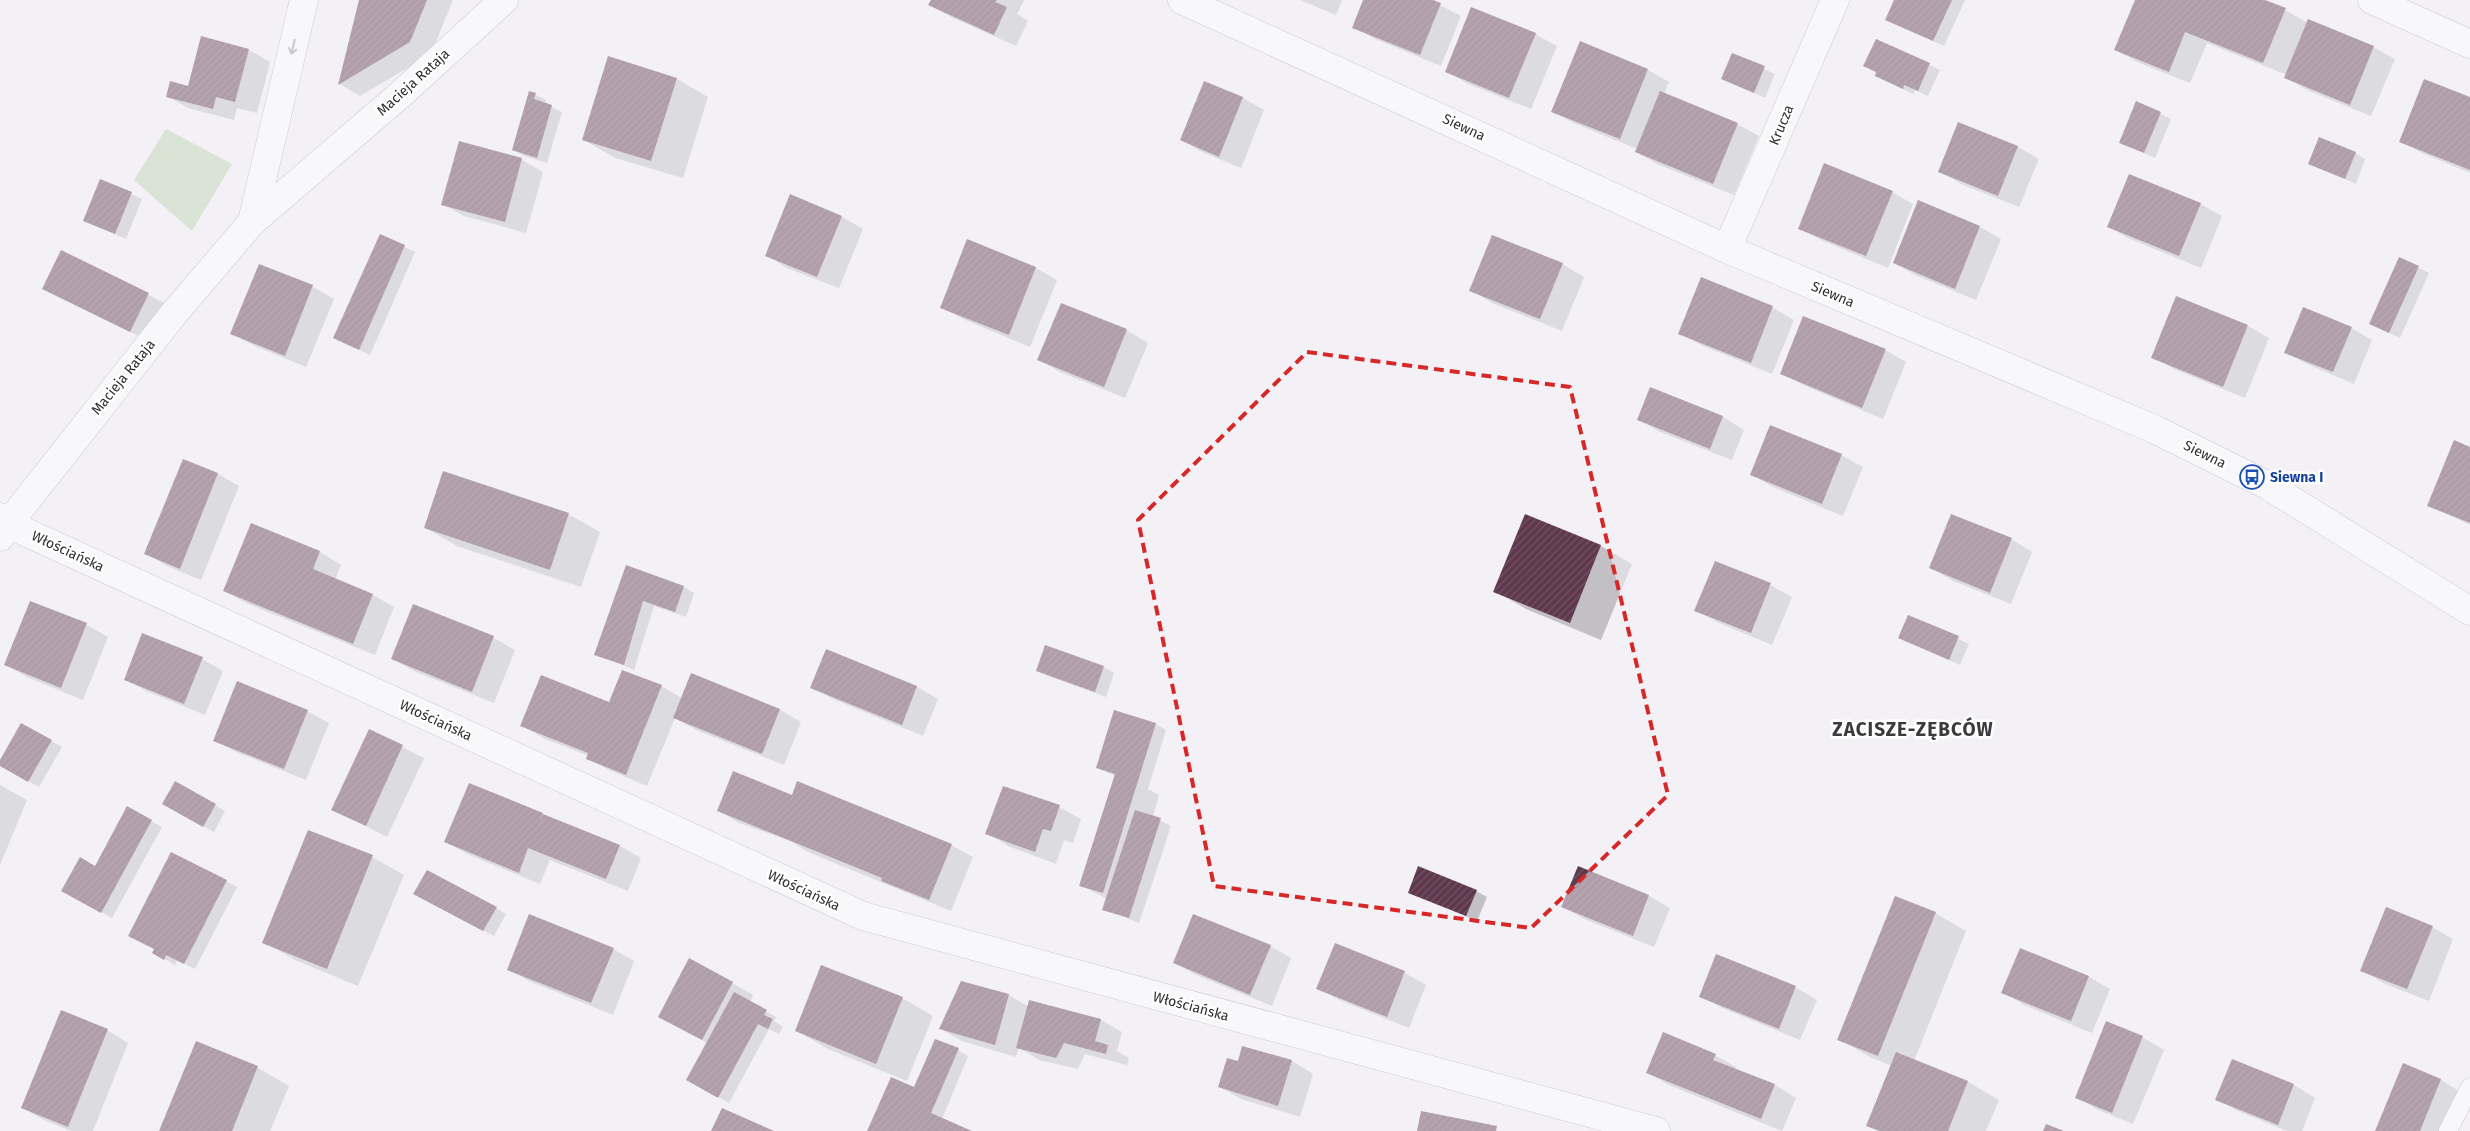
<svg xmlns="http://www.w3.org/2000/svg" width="2470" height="1131" viewBox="0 0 2470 1131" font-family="'Fira Sans',sans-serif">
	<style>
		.green { fill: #bad2af }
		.shadow { fill: #0003 }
		.building { fill: url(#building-hatch) }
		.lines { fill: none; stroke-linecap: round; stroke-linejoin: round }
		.lane-casing { stroke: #a3a0a5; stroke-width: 19 }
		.street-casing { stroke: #a3a0a5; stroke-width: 29 }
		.secondary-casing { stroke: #a3a0a5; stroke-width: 29 }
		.lane { stroke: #fff; stroke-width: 18 }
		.street { stroke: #fff; stroke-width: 28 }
		.secondary { stroke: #fff; stroke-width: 28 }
		.oneway { stroke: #979698 }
		.marked { fill: none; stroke: #d62828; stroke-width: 4; stroke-dasharray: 10 6; stroke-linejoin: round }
		.labels { text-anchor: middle; stroke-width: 5; stroke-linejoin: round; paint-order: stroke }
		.street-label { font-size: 14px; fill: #2f2e30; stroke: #fff }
		.transit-label { font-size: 14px; font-weight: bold; fill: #164399; stroke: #fff; text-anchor: start }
		.district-label { font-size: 19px; font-weight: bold; letter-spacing: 1px; fill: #3d3a3e; stroke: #fff }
	</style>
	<defs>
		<pattern id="building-hatch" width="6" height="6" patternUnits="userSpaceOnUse" patternTransform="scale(1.25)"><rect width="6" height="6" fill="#5f384e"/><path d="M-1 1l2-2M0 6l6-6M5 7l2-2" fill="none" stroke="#735365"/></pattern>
	</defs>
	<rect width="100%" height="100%" fill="#f3f1f6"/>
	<polygon class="green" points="166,129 232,164 192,231 134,180"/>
	<g class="shadow">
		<polygon points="360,0 453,0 431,54 360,96 340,84"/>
		<polygon points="932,0 1024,0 1017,14 1028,21 1016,46 951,17 930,5"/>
		<polygon points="1300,0 1342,0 1336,15"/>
		<polygon points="1365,0 1430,0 1461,16 1441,66 1375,39 1354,27"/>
		<polygon points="1896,0 1965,0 1944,46 1897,25"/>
		<polygon points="2136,0 2261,0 2285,10 2308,23 2373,47 2395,59 2371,116 2307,90 2286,78 2287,75 2207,43 2190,83 2137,62 2116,50"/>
		<polygon points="1535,34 1557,46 1531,109 1468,84 1446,71"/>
		<polygon points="1877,41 1940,70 1928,96 1915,90 1913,94 1876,76"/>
		<polygon points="1581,43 1648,70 1669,82 1664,94 1737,124 1759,136 1734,195 1657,164 1636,152 1637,149 1574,123 1553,111"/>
		<polygon points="249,50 270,62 257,113 237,108 234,120 188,108 167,96 189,87"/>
		<polygon points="1733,55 1775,74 1765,98 1723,79"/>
		<polygon points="609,58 677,79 708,97 683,178 615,158 584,140"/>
		<polygon points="1204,82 1243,98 1264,110 1241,168 1202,152 1181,140"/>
		<polygon points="530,92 546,100 545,104 562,112 547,163 524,156 513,150"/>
		<polygon points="2470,98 2470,173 2422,153 2400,141"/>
		<polygon points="2137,103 2171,119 2155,158 2121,142"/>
		<polygon points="1959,124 2018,147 2039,159 2019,207 1961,184 1939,171"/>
		<polygon points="2355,153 2365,159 2356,184 2310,163"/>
		<polygon points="522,160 543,172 526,233 464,216 443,204"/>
		<polygon points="101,181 142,199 126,239 85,221"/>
		<polygon points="1892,192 1913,204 1888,268 1821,240 1799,228"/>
		<polygon points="1919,202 1980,227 2001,239 1976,300 1915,275 1894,263"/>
		<polygon points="2200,204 2222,216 2201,268 2130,239 2109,227"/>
		<polygon points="842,217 863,229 839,288 787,268 766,255"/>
		<polygon points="380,235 415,252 370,355 345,343"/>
		<polygon points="968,241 1036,268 1057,280 1030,347 963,319 941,307"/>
		<polygon points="62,251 170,306 152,343 44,288"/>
		<polygon points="2400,259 2429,273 2400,338 2381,329"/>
		<polygon points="1562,264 1584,277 1562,331 1492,303 1471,290"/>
		<polygon points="260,265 313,287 334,299 306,367 253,345 232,333"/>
		<polygon points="1702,279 1773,308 1794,320 1772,374 1701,345 1680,333"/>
		<polygon points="1061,304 1126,330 1148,343 1125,398 1060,372 1039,360"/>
		<polygon points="2248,326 2269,338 2245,398 2174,369 2153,357"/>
		<polygon points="2351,328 2372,340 2354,384 2307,364 2286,352"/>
		<polygon points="1885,350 1906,362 1883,419 1803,385 1782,373"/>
		<polygon points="1651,389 1723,417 1744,430 1732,460 1660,432 1638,419"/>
		<polygon points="2470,448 2470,525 2429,505"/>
		<polygon points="1841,455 1863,467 1843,516 1773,487 1751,474"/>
		<polygon points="183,460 218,474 239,486 201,580 167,566 146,553"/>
		<polygon points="568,514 600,532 581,587 457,546 426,528"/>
		<polygon points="1525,516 1601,546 1632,564 1601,640 1526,609 1495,591"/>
		<polygon points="252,525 320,552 341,565 335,580 373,595 394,607 375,655 246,603 225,591"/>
		<polygon points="2011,539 2032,552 2011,604 1951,580 1930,567"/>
		<polygon points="626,566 684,587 694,593 686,617 654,606 634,670 596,654"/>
		<polygon points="1770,585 1792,597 1772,645 1717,622 1696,610"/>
		<polygon points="31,602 87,625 108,637 83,700 27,677 6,665"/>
		<polygon points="414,605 494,638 515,650 494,703 414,671 393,659"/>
		<polygon points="1909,616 1969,644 1960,665 1900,638"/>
		<polygon points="1046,647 1104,667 1114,673 1106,697 1048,676 1038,670"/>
		<polygon points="826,650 917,687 938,699 923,736 833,699 812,687"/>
		<polygon points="202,659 223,671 205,715 146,691 125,679"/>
		<polygon points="692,674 780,710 801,722 784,765 696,730 675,718 647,786 609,770 588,758 589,756 543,738 522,725 610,704 661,686 682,698"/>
		<polygon points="307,711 329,723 306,780 236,752 215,740"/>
		<polygon points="1115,711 1156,724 1166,730 1148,789 1159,795 1153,817 1171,826 1139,923 1104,909 1107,899 1081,885 1115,776 1098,768"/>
		<polygon points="21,724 62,747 39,787 0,765"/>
		<polygon points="370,731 424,758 387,837 333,809"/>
		<polygon points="175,782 225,811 214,832 164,804"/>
		<polygon points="0,785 27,800 0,865"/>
		<polygon points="469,785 620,846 641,858 628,891 550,860 540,884 467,854 446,842"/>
		<polygon points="792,797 951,845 973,857 951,911 808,852 790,841 739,823 718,810"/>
		<polygon points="1059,807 1081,819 1073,843 1064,840 1056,864 1008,846 987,833"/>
		<polygon points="128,808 162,827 112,918 63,891 96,868"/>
		<polygon points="309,831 372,857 404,875 358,986 295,960 264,942"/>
		<polygon points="172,853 237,887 195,969 177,960 175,965 154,953"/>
		<polygon points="1578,868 1649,896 1670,908 1654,947 1584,919 1563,907"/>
		<polygon points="1476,891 1487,897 1477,921 1409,892"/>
		<polygon points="425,899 496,908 506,914 494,936"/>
		<polygon points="1935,913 1966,931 1914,1061 1968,1082 1999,1100 1986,1131 1878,1131 1868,1125 1892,1066 1870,1057 1839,1039"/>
		<polygon points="2432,927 2453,939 2429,1001 2383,983 2362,970"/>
		<polygon points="1336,945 1405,973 1426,985 1409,1028 1339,1000 1318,988"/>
		<polygon points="1270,946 1291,958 1272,1006 1196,975 1175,963"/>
		<polygon points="613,949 634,961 613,1015 529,981 508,969"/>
		<polygon points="2089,977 2110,989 2092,1033 2024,1005 2003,992"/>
		<polygon points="962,982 1009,995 1029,1007 1030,1002 1101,1020 1122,1032 1117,1051 1129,1058 1127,1065 1085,1054 1078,1069 1039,1060 1019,1048 1016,1057 962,1041 941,1029"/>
		<polygon points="732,983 753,995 750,1002 776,1017 774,1021 783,1027 779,1034 769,1029 729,1103 687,1079 707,1043 681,1029"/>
		<polygon points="1795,987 1817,1000 1800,1040 1722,1008 1701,996"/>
		<polygon points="902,998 933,1016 907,1081 828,1049 797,1031"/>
		<polygon points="107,1030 128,1043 93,1131 71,1131 44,1120 23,1108"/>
		<polygon points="2142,1037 2164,1050 2133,1124 2098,1110 2077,1097"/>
		<polygon points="197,1043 258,1068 289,1086 270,1131 161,1131"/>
		<polygon points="1243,1048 1292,1061 1313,1074 1300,1117 1241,1099 1220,1087 1238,1063"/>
		<polygon points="958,1050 968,1056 942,1119 969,1131 868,1131"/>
		<polygon points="1715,1055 1736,1067 1735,1070 1775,1085 1796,1098 1782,1131 1669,1085 1648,1073"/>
		<polygon points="2232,1061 2294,1085 2315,1098 2302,1131 2287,1131 2238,1111 2217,1099"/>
		<polygon points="2403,1065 2441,1080 2462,1093 2446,1131 2377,1131"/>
	</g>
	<g class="building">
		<polygon points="359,0 427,0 410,42 338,85"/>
		<polygon points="931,0 997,0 995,2 1007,7 994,35 928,5"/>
		<polygon points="1363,0 1433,0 1441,3 1420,55 1352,28"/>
		<polygon points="1894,0 1952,0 1933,41 1885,20"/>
		<polygon points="2135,0 2265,0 2286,8 2263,63 2185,32 2169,72 2114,50"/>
		<polygon points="1471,7 1536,33 1509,98 1445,72"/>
		<polygon points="2308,19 2374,46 2350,105 2284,78"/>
		<polygon points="201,36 249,49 235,102 216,97 213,109 166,97 170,81 188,86"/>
		<polygon points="1876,39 1930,63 1918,91 1904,85 1903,89 1875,76 1876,72 1863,66"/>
		<polygon points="1580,41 1648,69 1620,139 1551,112"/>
		<polygon points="1732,53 1765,66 1754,93 1721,79"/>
		<polygon points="608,56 677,78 651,161 582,140"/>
		<polygon points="2424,79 2470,97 2470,170 2399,142"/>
		<polygon points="1204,81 1243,97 1219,157 1180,140"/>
		<polygon points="529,91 536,93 534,99 552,105 537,158 512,150"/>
		<polygon points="1660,91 1738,123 1713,184 1635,152"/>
		<polygon points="2136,101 2161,112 2144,153 2119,143"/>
		<polygon points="1958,122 2018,146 1998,196 1938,172"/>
		<polygon points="2319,137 2356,152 2345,179 2308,164"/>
		<polygon points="459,141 522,158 505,222 441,205"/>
		<polygon points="1824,163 1893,191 1866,256 1798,229"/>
		<polygon points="2129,174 2201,203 2179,256 2107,227"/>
		<polygon points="100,179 132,192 115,234 83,221"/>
		<polygon points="790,194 842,216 817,277 765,256"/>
		<polygon points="1918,200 1980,226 1955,289 1893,263"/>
		<polygon points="380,234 405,245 359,350 333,338"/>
		<polygon points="1492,235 1563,263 1540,319 1469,291"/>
		<polygon points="967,239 1036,267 1009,335 940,308"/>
		<polygon points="61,250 149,293 130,332 42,289"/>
		<polygon points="2399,257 2419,266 2389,333 2369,324"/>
		<polygon points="259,264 313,285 285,356 230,334"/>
		<polygon points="1701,277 1773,306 1751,363 1678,334"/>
		<polygon points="2176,296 2248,325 2223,387 2151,358"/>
		<polygon points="1061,303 1127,329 1104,387 1037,360"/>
		<polygon points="2303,307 2352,327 2333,372 2284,353"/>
		<polygon points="1803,316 1886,349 1862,408 1780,374"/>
		<polygon points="1650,387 1723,416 1710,449 1637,420"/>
		<polygon points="1770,425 1842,454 1822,504 1750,475"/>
		<polygon points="2454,440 2470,447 2470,523 2427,506"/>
		<polygon points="183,459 218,473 180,569 144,554"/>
		<polygon points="443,471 569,513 550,570 424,528"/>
		<polygon points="1525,514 1601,545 1570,623 1493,592"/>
		<polygon points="1951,514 2012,538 1990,593 1929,568"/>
		<polygon points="251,523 320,551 313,569 373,594 353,644 223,591"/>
		<polygon points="1715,561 1771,583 1751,633 1694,611"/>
		<polygon points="626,565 684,586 675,612 643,601 624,665 594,655"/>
		<polygon points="30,601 87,623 61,688 4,665"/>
		<polygon points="413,604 494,636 472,692 391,659"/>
		<polygon points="1908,615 1959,636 1949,660 1898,638"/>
		<polygon points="142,633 203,657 184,704 124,680"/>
		<polygon points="1045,645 1104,666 1095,692 1036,671"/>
		<polygon points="826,649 917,686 902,725 810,688"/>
		<polygon points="622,670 662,685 626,775 586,759 588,753 520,726 541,675 609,702"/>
		<polygon points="691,673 780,709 762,754 673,718"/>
		<polygon points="237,681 308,710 284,769 213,741"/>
		<polygon points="1114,710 1156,723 1103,893 1079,886 1115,774 1096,768"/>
		<polygon points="21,723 52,740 28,782 0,766 0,760"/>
		<polygon points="369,729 403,745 366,826 331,810"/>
		<polygon points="733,771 792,795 797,781 952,844 929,900 881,881 882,878 717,811"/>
		<polygon points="175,781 216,804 203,827 162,804"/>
		<polygon points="469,783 543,813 537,830 543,814 620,845 606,879 528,848 519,873 444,842"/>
		<polygon points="1003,786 1060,805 1051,831 1043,829 1035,852 985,834"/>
		<polygon points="127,806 152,820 101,913 61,891 80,857 95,866"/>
		<polygon points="1135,810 1161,818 1129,918 1102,910"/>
		<polygon points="308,830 373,855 327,969 262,943"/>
		<polygon points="171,852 227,880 184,964 166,955 164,960 152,953 154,949 128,936"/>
		<polygon points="1418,866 1477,890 1466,916 1408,893"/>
		<polygon points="1578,866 1649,895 1633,936 1561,907"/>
		<polygon points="427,870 497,907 483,931 413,894"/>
		<polygon points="1895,896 1936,912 1878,1056 1837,1040"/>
		<polygon points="2386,907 2433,926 2407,989 2360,971"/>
		<polygon points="529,914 614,948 591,1003 507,970"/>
		<polygon points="1193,914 1271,945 1250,995 1173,963"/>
		<polygon points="1335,943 1405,971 1387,1017 1316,989"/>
		<polygon points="2020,948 2089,976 2071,1021 2001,993"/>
		<polygon points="1716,954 1796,986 1779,1029 1699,997"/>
		<polygon points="689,958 733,982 702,1040 658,1017"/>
		<polygon points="821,965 903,997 876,1064 795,1031"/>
		<polygon points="961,981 1009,994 995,1045 939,1029"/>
		<polygon points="734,992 767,1010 764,1015 773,1019 768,1029 758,1024 718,1098 686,1080"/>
		<polygon points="1029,1000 1101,1019 1095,1041 1108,1045 1106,1054 1064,1043 1056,1058 1016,1048"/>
		<polygon points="61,1010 108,1029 68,1127 21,1108"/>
		<polygon points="2106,1021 2143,1036 2112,1113 2075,1098"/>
		<polygon points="1663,1032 1716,1054 1713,1060 1775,1084 1761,1119 1646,1073"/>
		<polygon points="935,1039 959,1048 931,1113 972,1131 867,1131 891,1077 914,1087"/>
		<polygon points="196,1041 258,1066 232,1131 159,1131"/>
		<polygon points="1242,1046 1292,1060 1278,1106 1218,1087 1227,1058 1238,1061"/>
		<polygon points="1896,1052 1968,1081 1948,1131 1880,1131 1866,1126"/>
		<polygon points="2232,1059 2294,1084 2278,1125 2215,1100"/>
		<polygon points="2403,1063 2441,1079 2420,1131 2375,1131"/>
		<polygon points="722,1108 774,1131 711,1131"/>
		<polygon points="1421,1111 1497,1126 1496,1131 1417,1131"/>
		<polygon points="2046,1124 2064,1131 2043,1131"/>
	</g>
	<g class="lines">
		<g class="lane-casing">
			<polyline id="lane" points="2448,1131 2470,1087"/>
		</g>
		<g class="street-casing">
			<g id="street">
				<polyline points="2372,0 2470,44"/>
				<polyline points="252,222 304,0"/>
				<polyline points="1727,249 1835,0"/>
				<polyline points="0,517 8,524 863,916 1656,1131"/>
				<polyline points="0,537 8,524 176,311 252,222 401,94 504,0"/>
			</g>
		</g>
		<g class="secondary-casing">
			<polyline id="secondary" points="1182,0 1727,249 2154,429 2267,485 2470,611"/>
		</g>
		<use href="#lane" class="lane"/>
		<use href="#street" class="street"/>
		<use href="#secondary" class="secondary"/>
	</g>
	<defs><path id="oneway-shaft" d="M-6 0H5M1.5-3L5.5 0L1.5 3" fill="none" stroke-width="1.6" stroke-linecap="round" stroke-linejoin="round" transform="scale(1.25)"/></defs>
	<use class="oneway" href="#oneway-shaft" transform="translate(293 47) rotate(103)"/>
	<path d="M0 0H2470V1131H0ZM1307,352L1570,387L1668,795L1531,928L1214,886L1138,520Z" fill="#f3f1f6" fill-opacity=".55" fill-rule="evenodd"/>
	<path class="marked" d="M1307,352L1570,387L1668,795L1531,928L1214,886L1138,520Z"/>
	<defs>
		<g id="bus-ring" transform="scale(1.25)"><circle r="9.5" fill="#fff" stroke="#1a4fb4" stroke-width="1.5"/><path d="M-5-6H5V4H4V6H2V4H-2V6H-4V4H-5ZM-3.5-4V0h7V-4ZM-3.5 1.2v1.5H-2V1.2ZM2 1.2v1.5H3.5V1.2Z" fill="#1a4fb4"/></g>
	</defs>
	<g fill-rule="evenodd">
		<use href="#bus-ring" x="2252" y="477"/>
	</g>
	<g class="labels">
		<g class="street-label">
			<text transform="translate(413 82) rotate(-42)" y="5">Macieja Rataja</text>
			<text transform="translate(1781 125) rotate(-67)" y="5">Krucza</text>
			<text transform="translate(1464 127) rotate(25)" y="5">Siewna</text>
			<text transform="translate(1833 294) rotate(23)" y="5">Siewna</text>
			<text transform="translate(123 377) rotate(-51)" y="5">Macieja Rataja</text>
			<text transform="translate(2205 454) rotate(26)" y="5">Siewna</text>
			<text transform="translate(68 551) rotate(25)" y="5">Włościańska</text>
			<text transform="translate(436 720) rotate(25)" y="5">Włościańska</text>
			<text transform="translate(804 890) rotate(25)" y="5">Włościańska</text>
			<text transform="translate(1191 1006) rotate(15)" y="5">Włościańska</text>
		</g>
		<g class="transit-label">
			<text x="2270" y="482">Siewna I</text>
		</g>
		<g class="district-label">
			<text x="1913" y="736">ZACISZE-ZĘBCÓW</text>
		</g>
	</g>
</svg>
